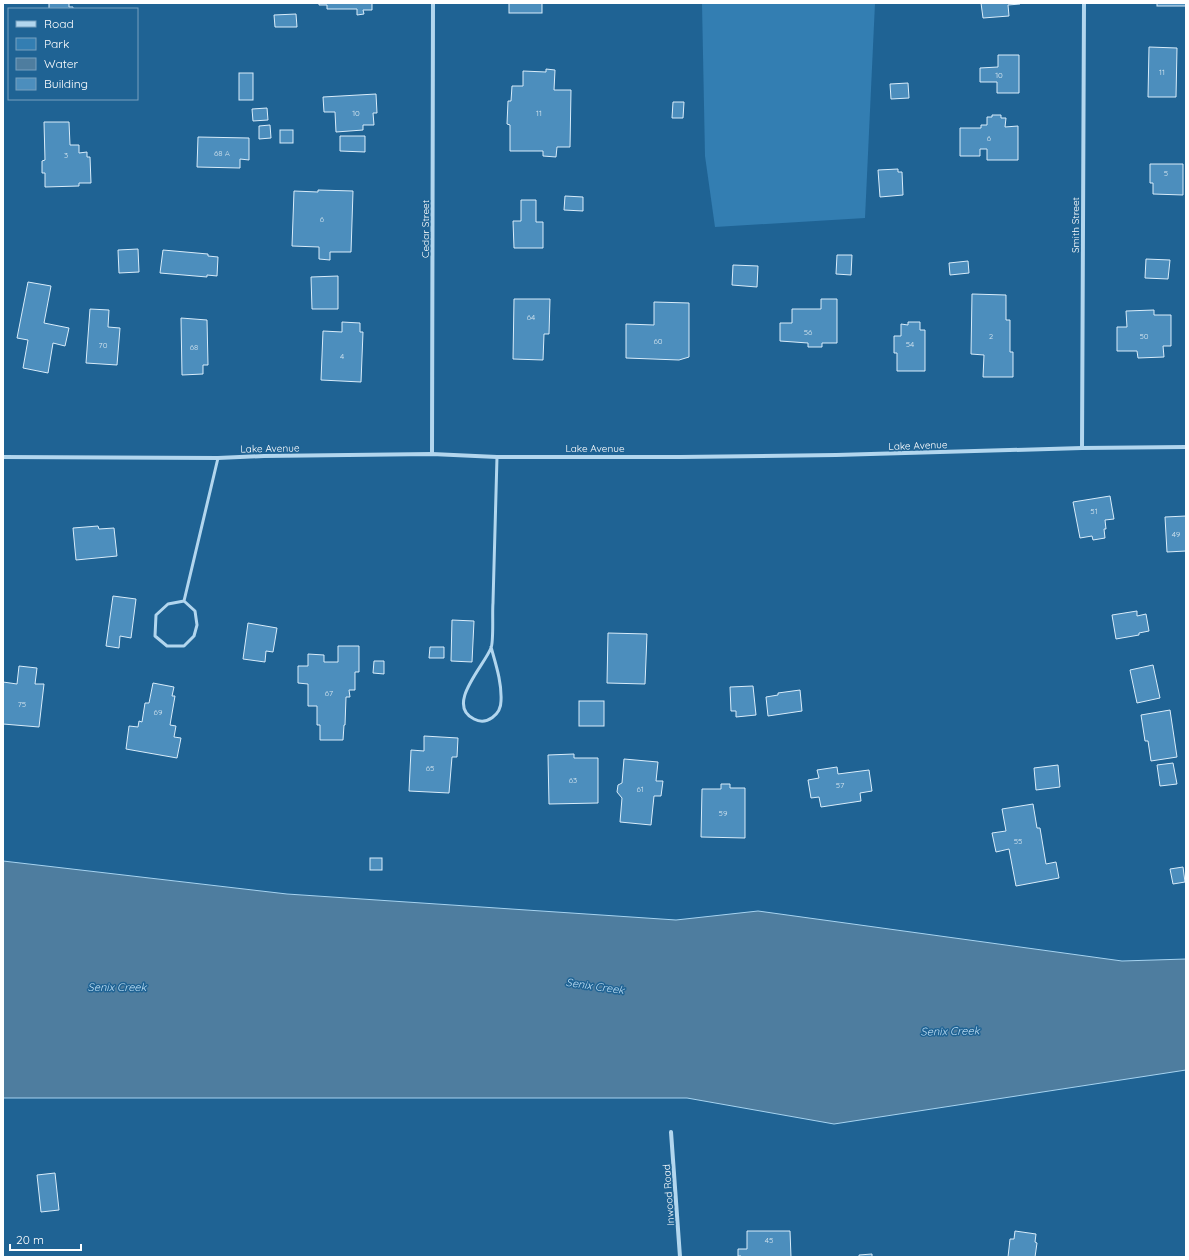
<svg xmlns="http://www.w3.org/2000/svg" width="1189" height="1260" viewBox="0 0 1189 1260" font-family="Quicksand,sans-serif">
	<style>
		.green { fill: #337eb2 }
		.water { fill: #4e7d9f; stroke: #a6d3f0 }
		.building { fill: #4c8ebd; stroke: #d8ecfa }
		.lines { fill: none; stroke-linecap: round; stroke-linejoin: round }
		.lane { stroke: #b2d6ee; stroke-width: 3 }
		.street { stroke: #b2d6ee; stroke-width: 4 }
		.labels { text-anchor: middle; stroke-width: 3; stroke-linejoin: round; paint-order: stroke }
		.number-label { font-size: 8px; fill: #d2e3ee }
		.street-label { font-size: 10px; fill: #fff; stroke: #1f6394 }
		.water-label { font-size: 11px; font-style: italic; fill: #bedff5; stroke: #1f6394 }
	</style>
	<rect width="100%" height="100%" fill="#1f6394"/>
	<polygon class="green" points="702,3 875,3 865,218 715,227 705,156"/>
	<polygon class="water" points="3,861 287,894 676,920 758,911 1122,961 1186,959 1186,1070 834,1124 687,1098 3,1098"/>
	<g class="building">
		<polygon points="49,3 69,3 69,7 73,7 73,9 49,9"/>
		<polygon points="319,3 372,3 372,10 363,10 364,14 357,15 357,9 327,9 327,5 319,5"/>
		<rect x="509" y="3" width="33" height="10"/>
		<polygon points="978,3 1020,3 1020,4 1008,5 1009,16 983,18 981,3"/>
		<rect x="1157" y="3" width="29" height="3"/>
		<polygon points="296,14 297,27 275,27 274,15"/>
		<polygon points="1149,47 1177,48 1176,97 1148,97"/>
		<polygon points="998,55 1019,55 1019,93 997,93 997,82 980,82 980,68 998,67"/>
		<polygon points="546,69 555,70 554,90 571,90 570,147 557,147 556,157 543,156 543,151 510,151 510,125 507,124 508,101 511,101 512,86 523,86 523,71 546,72"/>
		<rect x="239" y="73" width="14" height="27"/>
		<polygon points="908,83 909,98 891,99 890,84"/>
		<polygon points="376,94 377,113 373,113 374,125 363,125 363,130 336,132 335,112 324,112 323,97"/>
		<polygon points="673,102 684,102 683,118 672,118"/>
		<polygon points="267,108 268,120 253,121 252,109"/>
		<polygon points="992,115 1001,115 1001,118 1006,118 1005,127 1018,126 1018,160 987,160 987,149 980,149 980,156 960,156 960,128 981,128 981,125 987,125 987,117 992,117"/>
		<polygon points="44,122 69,122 70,145 79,145 79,153 87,152 87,157 90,157 91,183 79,183 79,186 45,187 45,173 42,173 42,161 45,160"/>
		<polygon points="270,125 271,138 259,139 259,126"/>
		<rect x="280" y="130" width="13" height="13"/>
		<polygon points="340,136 365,136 365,152 340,151"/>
		<polygon points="198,137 249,138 249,160 240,159 240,168 197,167"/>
		<polygon points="1150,164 1183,164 1183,195 1153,194 1153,183 1150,183"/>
		<polygon points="898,169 898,172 902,172 903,195 880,197 878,170"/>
		<polygon points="318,190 353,191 351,252 330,252 330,260 319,259 319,247 292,246 294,191 318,192"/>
		<polygon points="565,196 583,197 583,211 564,210"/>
		<polygon points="521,200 536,200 536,222 543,222 543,248 514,248 513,221 521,221"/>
		<polygon points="138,249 139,272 119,273 118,250"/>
		<polygon points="163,250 208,254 208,256 218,257 217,276 207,275 207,277 160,273"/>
		<polygon points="837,255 852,255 851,275 836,274"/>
		<polygon points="1146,259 1170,260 1168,279 1145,278"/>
		<polygon points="968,261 969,273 950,275 949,263"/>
		<polygon points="733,265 758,266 757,287 732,285"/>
		<polygon points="338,276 338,309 312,309 311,277"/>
		<polygon points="28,282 51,286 44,323 69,328 65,346 53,343 48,373 23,368 28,340 17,338"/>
		<polygon points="972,294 1006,295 1006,320 1010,320 1010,352 1013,352 1013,377 983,377 984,355 971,354"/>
		<polygon points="514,299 550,299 549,334 544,334 543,360 513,359"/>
		<polygon points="821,299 837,299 837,343 822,343 822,347 808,347 808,343 780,341 780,323 792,323 792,309 821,309"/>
		<polygon points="654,302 689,303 689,357 679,360 626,358 626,324 654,325"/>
		<polygon points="90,309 109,310 108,327 120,328 117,365 86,363"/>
		<polygon points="1154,310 1154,315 1171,315 1171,346 1163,346 1164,357 1138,358 1137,351 1117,351 1117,327 1127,327 1126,311"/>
		<polygon points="181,318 207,320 208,365 203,365 203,374 182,375"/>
		<polygon points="342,322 360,323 360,332 363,332 361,382 321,380 323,331 342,332"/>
		<polygon points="908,322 920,322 920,330 925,330 925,371 897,371 897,353 894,353 894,336 901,336 901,324 908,325"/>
		<polygon points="1110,496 1114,519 1105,520 1106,529 1104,529 1105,538 1093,540 1092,536 1080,538 1073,502"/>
		<polygon points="1186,516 1186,551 1167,552 1165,517"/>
		<polygon points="98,526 99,529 114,528 117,556 76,560 73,528"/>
		<polygon points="113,596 136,599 131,638 120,636 119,648 106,646"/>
		<polygon points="1137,611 1137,616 1146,614 1149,631 1139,633 1139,635 1116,639 1112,615"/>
		<polygon points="452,620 474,621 472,662 451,661"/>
		<polygon points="248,623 277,628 273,652 266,651 265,662 243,659"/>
		<polygon points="608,633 647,634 645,684 607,683"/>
		<polygon points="338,646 359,646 359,672 355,672 355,690 349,690 350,697 346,697 345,725 344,725 343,740 320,740 320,725 317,725 317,706 308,706 308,684 298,683 298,666 308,666 308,654 324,655 324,662 338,662"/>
		<polygon points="430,647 444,647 444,658 429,658"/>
		<polygon points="374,661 384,661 384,674 373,673"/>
		<polygon points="1153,665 1160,698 1137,703 1130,670"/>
		<polygon points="19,666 37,668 35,684 44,684 39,727 3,724 3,682 17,684"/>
		<polygon points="153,683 174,687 172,696 175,696 170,725 176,726 174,737 181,738 177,758 126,749 129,726 138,727 139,721 142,722 145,703 149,703"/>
		<polygon points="753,686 756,715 736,717 736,711 731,711 730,687"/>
		<polygon points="800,690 802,711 768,716 766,697 778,695 778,693"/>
		<rect x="579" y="701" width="25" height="25"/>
		<polygon points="1170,710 1177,757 1151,761 1148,741 1145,741 1141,715"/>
		<polygon points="424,736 458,738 457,757 452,757 449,793 409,791 411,750 424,751"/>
		<polygon points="574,754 574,758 598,758 598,803 549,804 548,755"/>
		<polygon points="624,759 658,762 656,781 663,781 661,796 654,796 651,825 620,822 622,798 617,792 618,785 622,783"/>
		<polygon points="1173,763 1177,784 1160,786 1157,765"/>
		<polygon points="1058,765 1060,787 1036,790 1034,768"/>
		<polygon points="837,767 838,774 869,770 872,791 860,793 861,801 821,807 819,797 811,798 808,780 819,778 817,770"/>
		<polygon points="721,784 730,784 730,788 745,788 745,838 701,837 702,789 721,789"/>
		<polygon points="1033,804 1037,828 1040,828 1046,864 1056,862 1059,878 1016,886 1009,849 996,852 992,833 1006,831 1002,809"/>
		<rect x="370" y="858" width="12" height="12"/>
		<polygon points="1183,867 1185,882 1173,884 1170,869"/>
		<polygon points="55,1173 59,1210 41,1212 37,1175"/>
		<polygon points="747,1231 790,1231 791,1257 741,1257 741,1256 738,1256 738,1249 747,1249"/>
		<polygon points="1015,1231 1036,1234 1035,1242 1037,1243 1035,1257 1008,1257 1010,1239 1014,1239"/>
		<polygon points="872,1254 872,1257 859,1257 859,1255"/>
	</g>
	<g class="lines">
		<g class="lane">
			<polyline points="184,601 168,604 156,615 155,636 167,646 184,646 194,636 197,625 195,611 184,601 218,458"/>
			<path d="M491,647C496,665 502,683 501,701C501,714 487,726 474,719C445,705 484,666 491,648C494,641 492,612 493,603C494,554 496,505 497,457"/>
		</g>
		<g class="street">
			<polyline points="1082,448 1084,3"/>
			<polyline points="432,454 433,3"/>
			<polyline points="3,457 218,458 264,456 432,454 497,457 680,457 836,455 1082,448 1186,447"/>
			<polyline points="671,1132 680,1257"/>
		</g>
	</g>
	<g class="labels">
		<g class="number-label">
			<text x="1162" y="75">11</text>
			<text x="999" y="78">10</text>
			<text x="356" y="116">10</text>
			<text x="539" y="116">11</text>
			<text x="989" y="141">6</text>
			<text x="222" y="156">68 A</text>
			<text x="66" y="158">3</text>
			<text x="1166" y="176">5</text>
			<text x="322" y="222">6</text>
			<text x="531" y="320">64</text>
			<text x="808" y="335">56</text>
			<text x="991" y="339">2</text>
			<text x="1144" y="339">50</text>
			<text x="658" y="344">60</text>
			<text x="910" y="347">54</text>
			<text x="103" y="348">70</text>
			<text x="194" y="350">68</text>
			<text x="342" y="359">4</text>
			<text x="1094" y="514">51</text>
			<text x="1176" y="537">49</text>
			<text x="329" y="696">67</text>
			<text x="22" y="707">75</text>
			<text x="158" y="715">69</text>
			<text x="430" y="771">65</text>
			<text x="573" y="783">63</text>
			<text x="840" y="788">57</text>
			<text x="640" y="792">61</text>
			<text x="723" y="816">59</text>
			<text x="1018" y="844">55</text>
			<text x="769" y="1243">45</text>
		</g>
		<g class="street-label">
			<text transform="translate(1075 225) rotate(-90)" y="4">Smith Street</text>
			<text transform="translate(425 229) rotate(-90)" y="4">Cedar Street</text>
			<text transform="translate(918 445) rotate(-2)" y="4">Lake Avenue</text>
			<text transform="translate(270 448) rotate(-1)" y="4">Lake Avenue</text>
			<text x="595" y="452">Lake Avenue</text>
			<text transform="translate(668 1195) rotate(-94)" y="4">Inwood Road</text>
		</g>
		<g class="water-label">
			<text transform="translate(595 986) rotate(8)" y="4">Senix Creek</text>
			<text x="117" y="991">Senix Creek</text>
			<text transform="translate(950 1031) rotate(-1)" y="4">Senix Creek</text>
		</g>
	</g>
	<rect width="1189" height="1260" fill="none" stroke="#ffffff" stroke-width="8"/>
	<rect x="8" y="8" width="130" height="92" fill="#1f6394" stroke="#79a1bf"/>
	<rect x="16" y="21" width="20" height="6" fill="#b2d6ee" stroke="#79a1bf"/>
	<text x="44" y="28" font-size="12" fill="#ffffff">Road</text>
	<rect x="16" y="38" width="20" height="12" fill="#337eb2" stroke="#79a1bf"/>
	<text x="44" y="48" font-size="12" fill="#ffffff">Park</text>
	<rect x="16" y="58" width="20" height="12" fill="#4e7d9f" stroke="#79a1bf"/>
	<text x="44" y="68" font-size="12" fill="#ffffff">Water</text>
	<rect x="16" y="78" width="20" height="12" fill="#4c8ebd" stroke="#79a1bf"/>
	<text x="44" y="88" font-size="12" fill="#ffffff">Building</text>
	<path d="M10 1244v6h71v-6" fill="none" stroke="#ffffff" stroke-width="2"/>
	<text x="16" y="1244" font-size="12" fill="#ffffff" stroke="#1f6394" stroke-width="3" paint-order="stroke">20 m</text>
</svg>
